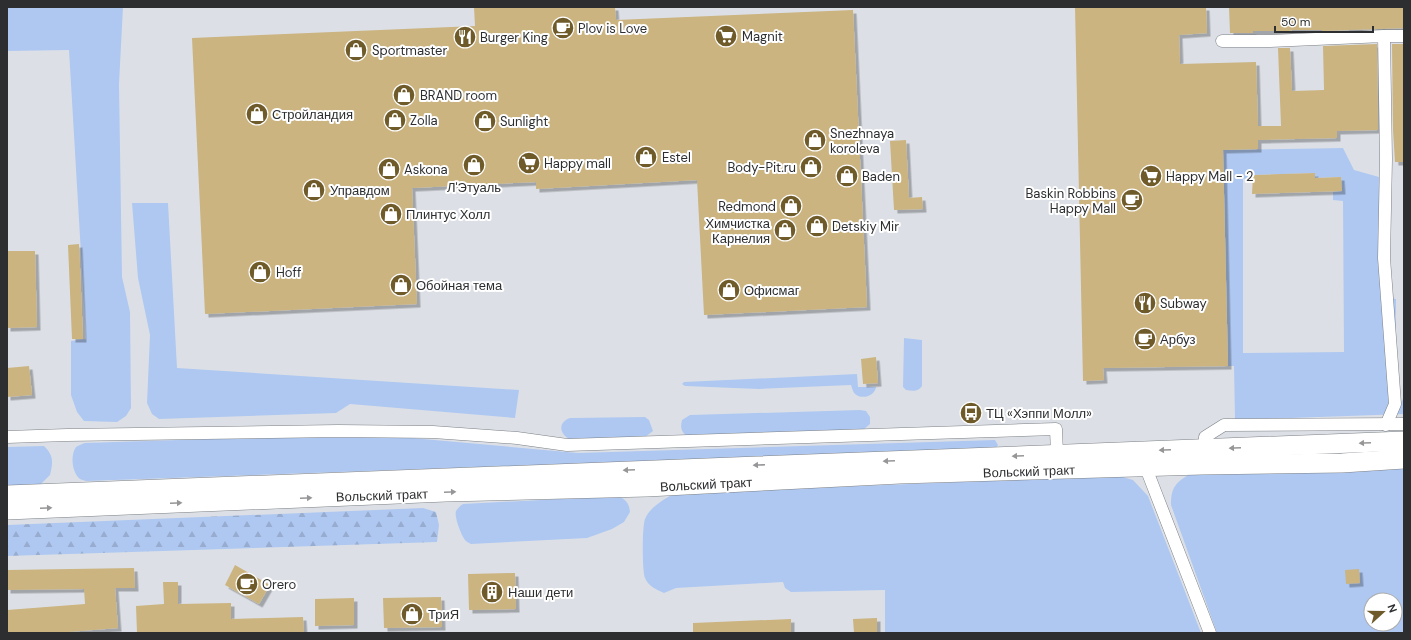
<svg xmlns="http://www.w3.org/2000/svg" width="1411" height="640" viewBox="0 0 1411 640" font-family="'DM Sans',sans-serif">
	<style>
		.grass { fill: #afc8f1; fill-rule: evenodd }
		.forest { fill: url(#forest-firs) }
		.building { fill: #cbb480; filter: url(#shadow) }
		.lines { fill: none; stroke-linecap: round; stroke-linejoin: round }
		.minor-casing { stroke: #7c8085; stroke-width: 13 }
		.primary-casing { stroke: #7c8085; stroke-width: 20 }
		.minor { stroke: #fff; stroke-width: 12 }
		.primary { stroke: #fff; stroke-width: 19 }
		.oneway { fill: #969698 }
		.labels { text-anchor: middle; stroke-width: 4; stroke-linejoin: round; paint-order: stroke }
		.poi-label { font-size: 13px; fill: #2d2e30; stroke: #fff; text-anchor: start }
		.street-label { font-size: 13px; fill: #2d2e30; stroke: #fff }
	</style>
	<defs>
		<pattern id="forest-firs" width="22" height="20" patternUnits="userSpaceOnUse"><rect width="22" height="20" fill="#afc8f1"/><path d="M5 1l3.5 6h-7zM16 11l3.5 6h-7z" fill="#97accf"/></pattern>
		<filter id="shadow"><feDropShadow dx="3.5" dy="3.5" stdDeviation="0" flood-color="#0004"/></filter>
	</defs>
	<rect width="100%" height="100%" fill="#dce0e6"/>
	<g class="grass">
		<polygon points="7,7 123,7 119,84 122,277 130,312 131,408 126,416 117,422 84,421 77,412 71,395 71,341 86,339 69,50 7,51"/>
		<path d="M1343,148L1354,170L1379,177L1381,297L1396,299L1395,414L1404,397V414L1235,420L1234,366H1228L1223,150ZM1315,173V178L1341,177V191L1333,192V200L1343,201L1344,352L1243,353V179L1253,178V175Z"/>
		<polygon points="132,203 168,203 177,368 519,390 515,418 350,404 336,413 159,419 152,414 147,403 150,335 138,278"/>
		<path d="M904,338L922,340V386C918,392 913,391 906,390L903,387Z"/>
		<path d="M857,374L858,387H876C875,396 862,400 855,394C853,392 852,388 851,385L759,389L685,386L682,384L684,382Z"/>
		<path d="M860,410L866,411L870,417V424L863,430L689,437C681,433 680,427 682,420L690,415Z"/>
		<path d="M645,417L649,420L653,431L645,437L569,439C559,433 558,422 570,418Z"/>
		<path d="M330,435L412,438L578,453L995,440L998,445L995,449L86,481C84,480 81,480 80,479C72,473 70,455 76,447C79,445 82,444 85,443Z"/>
		<path d="M44,446C54,456 53,462 50,475L40,485L7,486V447Z"/>
		<path d="M1404,466V633H1217L1171,505C1171,486 1176,483 1191,473ZM1371,600H1395V624H1371Z"/>
		<path d="M1119,476L1133,480L1148,496L1201,633H885V590L791,592L785,588L783,582L676,588L664,593C657,590 648,586 645,578C642,571 642,527 645,519C650,507 663,500 675,493Z"/>
		<path d="M617,496C626,499 629,503 630,512L624,522L612,529L587,538L471,544C469,543 467,542 466,541C461,536 454,516 456,511C458,508 460,506 463,504Z"/>
	</g>
	<polygon class="forest" points="423,508 436,512 439,525 437,542 7,556 7,525"/>
	<g class="building">
		<polygon points="474,7 615,7 616,20 853,10 867,307 704,315 697,180 536,189 536,182 412,188 417,304 205,314 192,38 475,26"/>
		<polygon points="1075,7 1206,7 1207,33 1179,35 1180,64 1256,62 1258,126 1281,126 1278,48 1290,48 1292,91 1324,90 1323,46 1377,44 1378,130 1337,131 1337,138 1258,140 1258,149 1223,150 1228,366 1103,368 1104,380 1083,381"/>
		<polygon points="1229,7 1404,7 1404,28 1322,31 1322,30 1292,30 1289,31 1289,33 1277,33 1277,31 1253,31 1253,33 1230,33"/>
		<polygon points="1392,44 1404,44 1404,162 1395,162 1393,130"/>
		<polygon points="906,140 909,198 922,197 923,209 894,210 890,141"/>
		<polygon points="1315,173 1315,178 1341,177 1342,191 1252,194 1253,175"/>
		<polygon points="79,244 83,339 72,339 68,245"/>
		<polygon points="7,251 35,251 37,327 7,328"/>
		<polygon points="876,357 878,383 863,384 861,359"/>
		<polygon points="29,366 32,395 7,397 7,368"/>
		<polygon points="235,565 270,585 259,604 225,585"/>
		<polygon points="134,568 135,588 115,588 118,628 55,633 7,633 7,610 85,604 84,589 7,590 7,570"/>
		<polygon points="1359,569 1360,583 1346,584 1345,570"/>
		<polygon points="515,573 516,609 469,610 468,574"/>
		<polygon points="163,582 178,582 178,604 231,603 231,619 303,617 304,633 137,633 136,606 164,604"/>
		<polygon points="441,597 442,627 384,628 383,598"/>
		<polygon points="354,598 354,625 315,626 315,599"/>
		<polygon points="877,618 877,633 854,633 853,619"/>
		<polygon points="791,619 791,633 693,633 693,623"/>
	</g>
	<g class="lines">
		<g class="minor-casing">
			<g id="minor">
				<polyline points="1384,36 1404,36"/>
				<polyline points="1222,41 1270,41 1384,36 1386,159 1384,258 1395,404 1386,425"/>
				<polyline points="7,437 67,435 338,431 433,432 517,438 567,445 1056,429 1057,454"/>
				<polyline points="1204,449 1205,437 1224,425 1404,424"/>
				<polyline points="1146,468 1210,633"/>
			</g>
		</g>
		<g class="primary-casing">
			<g id="primary">
				<polyline points="7,495 1404,441"/>
				<polyline points="7,510 446,492 647,487 900,474 1202,465 1342,463 1404,459"/>
			</g>
		</g>
		<use href="#minor" class="minor"/>
		<use href="#primary" class="primary"/>
	</g>
	<defs><path id="oneway-solid" d="M-6-.8H1V-3.2L6.5 0L1 3.2V.8H-6Z"/></defs>
	<g class="oneway">
		<use href="#oneway-solid" transform="translate(1365 443) rotate(178)"/>
		<use href="#oneway-solid" transform="translate(1235 448) rotate(178)"/>
		<use href="#oneway-solid" transform="translate(1165 450) rotate(178)"/>
		<use href="#oneway-solid" transform="translate(1018 456) rotate(178)"/>
		<use href="#oneway-solid" transform="translate(889 461) rotate(178)"/>
		<use href="#oneway-solid" transform="translate(759 465) rotate(178)"/>
		<use href="#oneway-solid" transform="translate(629 470) rotate(178)"/>
		<use href="#oneway-solid" transform="translate(450 492) rotate(-2)"/>
		<use href="#oneway-solid" transform="translate(306 498) rotate(-2)"/>
		<use href="#oneway-solid" transform="translate(176 503) rotate(-2)"/>
		<use href="#oneway-solid" transform="translate(46 508) rotate(-2)"/>
	</g>
	<defs>
		<g id="cafe-disc" transform="scale(1.15)"><circle r="9.5" fill="#6f5a29" stroke="#fff"/><path d="M-5.5-4.5H6V0H3Q3 3.5 0 3.5H-2.5Q-5.5 3.5-5.5 0ZM3-3.2v2h1.7v-2ZM-6 4.5H4V6H-6Z" fill="#fff"/></g>
		<g id="supermarket-disc" transform="scale(1.15)"><circle r="9.5" fill="#6f5a29" stroke="#fff"/><path d="M-6-5.5h2.5l.6 2H6L4.5 2H-2.5L-4.4-4H-6ZM-1.5 3.2a1.3 1.3 0 1 0 .1 0ZM3 3.2a1.3 1.3 0 1 0 .1 0Z" fill="#fff"/></g>
		<g id="restaurant-disc" transform="scale(1.15)"><circle r="9.5" fill="#6f5a29" stroke="#fff"/><path d="M-5-6h1v4h1v-4h1v4h1v-4h1v5L-1.5 .5V6h-2V.5L-5-1ZM5-6V6H3V1.5H1.5Q1.5-4 5-6Z" fill="#fff"/></g>
		<g id="shop-disc" transform="scale(1.15)"><circle r="9.5" fill="#6f5a29" stroke="#fff"/><path d="M-5-2.5h2.3a2.7 3.5 0 0 1 5.4 0H5L5.5 6h-11ZM-1.5-2.5h3a1.5 2.3 0 0 0-3 0Z" fill="#fff"/></g>
		<g id="bus-disc" transform="scale(1.15)"><circle r="9.5" fill="#6f5a29" stroke="#fff"/><path d="M-5-6H5V4H4V6H2V4H-2V6H-4V4H-5ZM-3.5-4V0h7V-4ZM-3.5 1.2v1.5H-2V1.2ZM2 1.2v1.5H3.5V1.2Z" fill="#fff"/></g>
		<g id="building-disc" transform="scale(1.15)"><circle r="9.5" fill="#6f5a29" stroke="#fff"/><path d="M-4-6H4V6H1V3H-1V6H-4ZM-2.5-4.3h1.7v1.8h-1.7ZM.8-4.3h1.7v1.8H.8ZM-2.5-1h1.7V.8h-1.7ZM.8-1h1.7V.8H.8Z" fill="#fff"/></g>
	</defs>
	<g fill-rule="evenodd">
		<use href="#cafe-disc" x="563" y="28"/>
		<use href="#supermarket-disc" x="726" y="36"/>
		<use href="#restaurant-disc" x="465" y="37"/>
		<use href="#shop-disc" x="356" y="50"/>
		<use href="#shop-disc" x="404" y="95"/>
		<use href="#shop-disc" x="257" y="114"/>
		<use href="#shop-disc" x="395" y="120"/>
		<use href="#shop-disc" x="485" y="121"/>
		<use href="#shop-disc" x="815" y="140"/>
		<use href="#shop-disc" x="646" y="157"/>
		<use href="#supermarket-disc" x="529" y="163"/>
		<use href="#shop-disc" x="474" y="165"/>
		<use href="#shop-disc" x="811" y="167"/>
		<use href="#shop-disc" x="389" y="169"/>
		<use href="#shop-disc" x="847" y="176"/>
		<use href="#supermarket-disc" x="1151" y="176"/>
		<use href="#shop-disc" x="314" y="190"/>
		<use href="#cafe-disc" x="1132" y="200"/>
		<use href="#shop-disc" x="791" y="206"/>
		<use href="#shop-disc" x="391" y="214"/>
		<use href="#shop-disc" x="817" y="226"/>
		<use href="#shop-disc" x="785" y="230"/>
		<use href="#shop-disc" x="260" y="272"/>
		<use href="#shop-disc" x="401" y="285"/>
		<use href="#shop-disc" x="729" y="290"/>
		<use href="#restaurant-disc" x="1145" y="303"/>
		<use href="#cafe-disc" x="1145" y="339"/>
		<use href="#bus-disc" x="971" y="413"/>
		<use href="#cafe-disc" x="247" y="584"/>
		<use href="#building-disc" x="492" y="592"/>
		<use href="#shop-disc" x="412" y="614"/>
	</g>
	<g class="labels">
		<g class="poi-label">
			<text x="578" y="33">Plov is Love</text>
			<text x="742" y="41">Magnit</text>
			<text x="480" y="42">Burger King</text>
			<text x="372" y="55">Sportmaster</text>
			<text x="420" y="100">BRAND room</text>
			<text x="272" y="119">Стройландия</text>
			<text x="410" y="125">Zolla</text>
			<text x="500" y="126">Sunlight</text>
			<text x="830" y="138">Snezhnaya<tspan x="830" dy="15">koroleva</tspan></text>
			<text x="662" y="162">Estel</text>
			<text x="544" y="168">Happy mall</text>
			<text x="796" y="172" text-anchor="end">Body-Pit.ru</text>
			<text x="404" y="174">Askona</text>
			<text x="862" y="181">Baden</text>
			<text x="1166" y="181">Happy Mall - 2</text>
			<text x="474" y="192" text-anchor="middle">Л'Этуаль</text>
			<text x="330" y="195">Управдом</text>
			<text x="1116" y="198" text-anchor="end">Baskin Robbins<tspan x="1116" dy="15">Happy Mall</tspan></text>
			<text x="776" y="211" text-anchor="end">Redmond</text>
			<text x="406" y="219">Плинтус Холл</text>
			<text x="770" y="228" text-anchor="end">Химчистка<tspan x="770" dy="15">Карнелия</tspan></text>
			<text x="832" y="231">Detskiy Mir</text>
			<text x="276" y="277">Hoff</text>
			<text x="416" y="290">Обойная тема</text>
			<text x="744" y="295">Офисмаг</text>
			<text x="1160" y="308">Subway</text>
			<text x="1160" y="344">Арбуз</text>
			<text x="986" y="418">ТЦ «Хэппи Молл»</text>
			<text x="262" y="589">Orero</text>
			<text x="508" y="597">Наши дети</text>
			<text x="428" y="619">ТриЯ</text>
		</g>
		<g class="street-label">
			<text transform="translate(1029 471) rotate(-2)" y="5">Вольский тракт</text>
			<text transform="translate(706 484) rotate(-3)" y="5">Вольский тракт</text>
			<text transform="translate(382 495) rotate(-2)" y="5">Вольский тракт</text>
		</g>
	</g>
	<rect width="1411" height="640" fill="none" stroke="#2d2e30" stroke-width="16"/>
	<g transform="translate(1383 612) rotate(69)"><circle r="19" fill="#ffffff" stroke="#ababac"/>
	<path d="M0-3L7 15L0 10L-7 15Z" fill="#6f5a29"/>
	<text y="-6" font-size="11" font-weight="bold" text-anchor="middle" fill="#2d2e30">N</text>
	</g>
	<path d="M1275 26v6h98v-6" fill="none" stroke="#2d2e30" stroke-width="2"/>
	<text x="1281" y="26" font-size="12" fill="#2d2e30" stroke="#ffffff" stroke-width="3" paint-order="stroke">50 m</text>
</svg>
